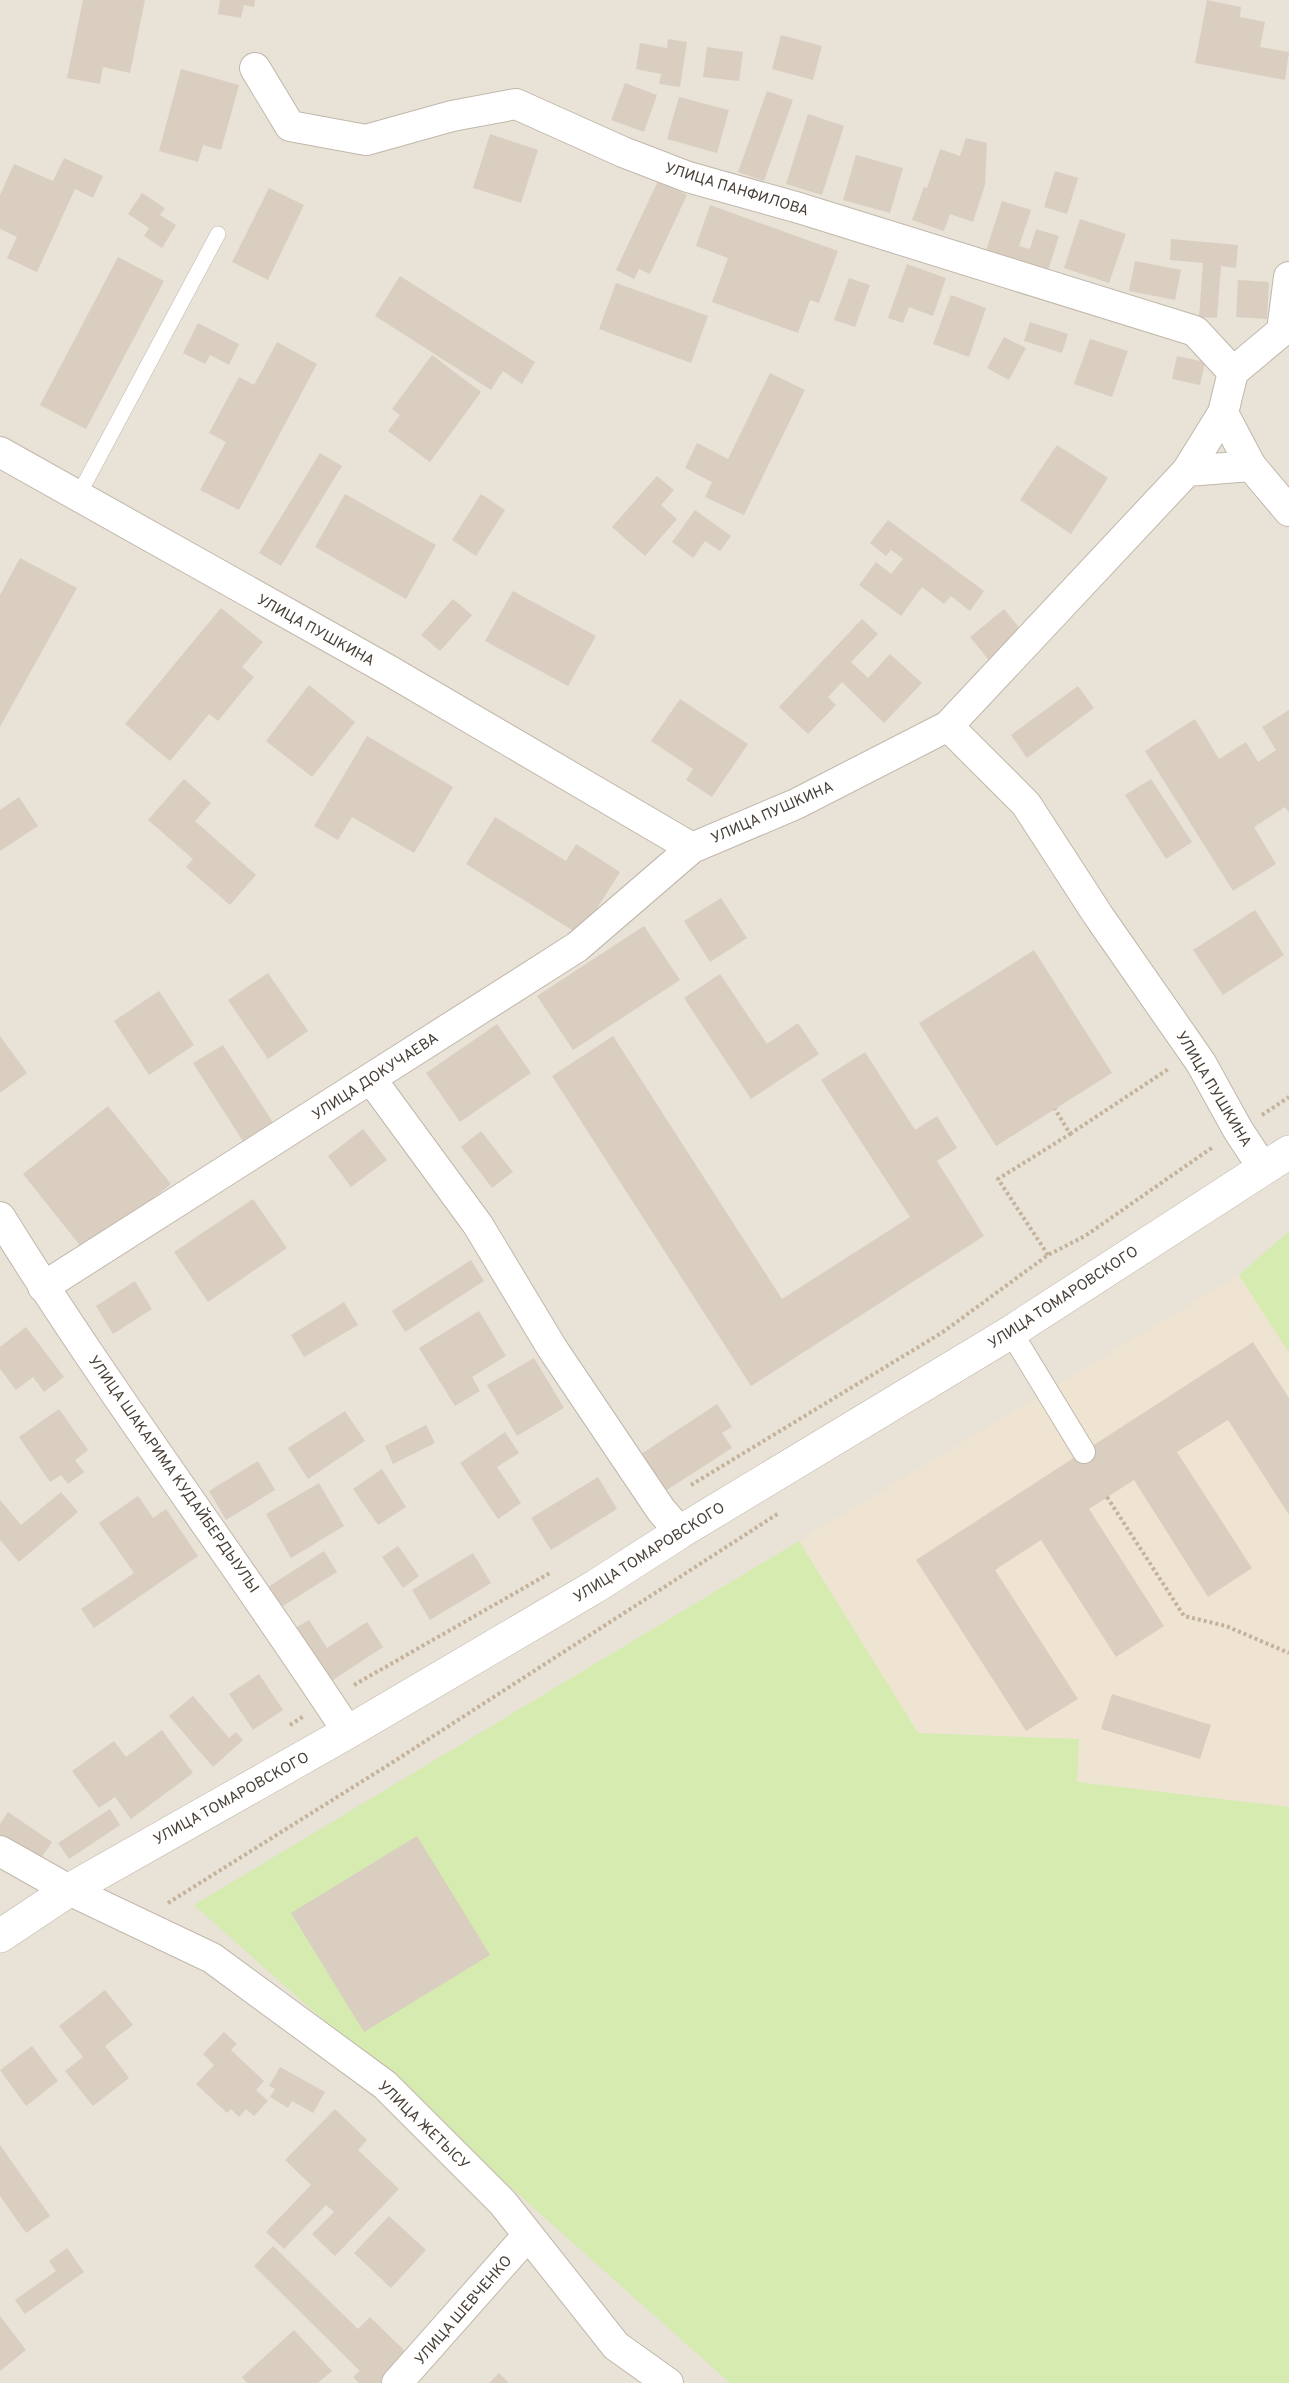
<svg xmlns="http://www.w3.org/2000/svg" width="1289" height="2383" viewBox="0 0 1289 2383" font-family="Overpass,sans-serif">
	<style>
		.residential { fill: #e9e2d7 }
		.education { fill: #efe4d2 }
		.green { fill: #d5ebb0 }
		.building { fill: #dacec1 }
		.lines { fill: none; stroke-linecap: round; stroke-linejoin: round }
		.service-casing { stroke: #c1b7ab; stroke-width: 16 }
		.pedestrian-casing { stroke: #c1b7ab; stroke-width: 24 }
		.minor-casing { stroke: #c1b7ab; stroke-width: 32 }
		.tertiary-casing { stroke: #c1b7ab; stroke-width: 34 }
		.path { stroke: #c4b29b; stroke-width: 4; stroke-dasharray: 3 3; stroke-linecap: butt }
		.service { stroke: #fff; stroke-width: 15 }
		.pedestrian { stroke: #fff; stroke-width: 22 }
		.minor { stroke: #fff; stroke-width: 30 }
		.tertiary { stroke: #fff; stroke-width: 33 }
		.labels { text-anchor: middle; stroke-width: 4.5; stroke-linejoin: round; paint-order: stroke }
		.street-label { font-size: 15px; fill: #494037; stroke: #fff }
	</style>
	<rect width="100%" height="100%" fill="#f5f0e9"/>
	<rect class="residential" x="0" y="0" width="1289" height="2383"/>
	<polygon class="education" points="1239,1275 1289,1353 1289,1807 1077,1782 1078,1739 918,1733 799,1541"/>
	<g class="green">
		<polygon points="1289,1231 1289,1353 1239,1275"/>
		<polygon points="799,1541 918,1733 1079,1739 1077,1782 1289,1807 1289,2383 730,2383 194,1905"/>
	</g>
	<g class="building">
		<polygon points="83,0 145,0 130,73 103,67 100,84 67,78"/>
		<polygon points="220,0 255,0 254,7 244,5 241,18 218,14"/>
		<polygon points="1207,0 1241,7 1240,17 1265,22 1260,47 1289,52 1285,80 1195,63"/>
		<polygon points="781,35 822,46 813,80 772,69"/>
		<polygon points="668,39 687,42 680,87 659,84 661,74 636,69 640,43 667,48"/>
		<polygon points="707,47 743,52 739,81 703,77"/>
		<polygon points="181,69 239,85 221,150 203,145 198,162 159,151"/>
		<polygon points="625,83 657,95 644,132 611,120"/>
		<polygon points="767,91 793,100 764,181 738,172"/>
		<polygon points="679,97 729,110 717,153 667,139"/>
		<polygon points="808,114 844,126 822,195 786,184"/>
		<polygon points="490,134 538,150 521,203 473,188"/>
		<polygon points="966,138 987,143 985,185 973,222 950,214 944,231 912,220 924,187 927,188 940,149 960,156"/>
		<polygon points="856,155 903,168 890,213 843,200"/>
		<polygon points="64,158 103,176 93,198 75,189 37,272 7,258 17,237 0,229 0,195 14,164 53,181"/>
		<polygon points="1055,171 1078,178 1067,214 1044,207"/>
		<polygon points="658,181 687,195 650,274 639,269 634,279 616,270"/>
		<polygon points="269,188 304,205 268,280 232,262"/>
		<polygon points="142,193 165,208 160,215 176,225 162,248 144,236 149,228 128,214"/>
		<polygon points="1002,201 1031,210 1019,246 1030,249 1036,229 1059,236 1046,277 984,257"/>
		<polygon points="710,205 838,251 819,303 810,300 798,333 712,302 728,258 696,246"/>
		<polygon points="1080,219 1126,234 1109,283 1064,268"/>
		<polygon points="1171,239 1238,245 1236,268 1221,266 1217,318 1199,317 1203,263 1170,260"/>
		<polygon points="118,257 164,281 86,429 40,405"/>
		<polygon points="1135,261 1181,270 1175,300 1129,291"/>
		<polygon points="907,264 946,278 933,316 909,307 903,323 888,318"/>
		<polygon points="400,276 535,362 522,384 503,371 491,390 375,316"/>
		<polygon points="849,278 870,285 855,327 834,320"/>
		<polygon points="1238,280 1269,282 1267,319 1236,317"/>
		<polygon points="616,283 708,316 691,363 599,329"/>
		<polygon points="951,295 986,308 969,357 933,344"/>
		<polygon points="1030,322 1068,334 1062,353 1024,341"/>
		<polygon points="198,323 239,344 229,365 210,355 205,364 183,353"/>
		<polygon points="1004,337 1026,348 1009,380 987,368"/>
		<polygon points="1090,339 1128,351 1112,397 1074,384"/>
		<polygon points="277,342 317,364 239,510 200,490 226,442 209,433 239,377 254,385"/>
		<polygon points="432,355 481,392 430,462 388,431 400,415 392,409"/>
		<polygon points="1177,356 1205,362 1200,385 1172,379"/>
		<polygon points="770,373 805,390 744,515 705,497 712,482 685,468 697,443 728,459"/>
		<polygon points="1057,445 1108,478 1071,534 1020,500"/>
		<polygon points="320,453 342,466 281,566 259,553"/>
		<polygon points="657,476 674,490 661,505 677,519 645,556 612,527"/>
		<polygon points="345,494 436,545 406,599 315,547"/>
		<polygon points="481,494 505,510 476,556 452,540"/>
		<polygon points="695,510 731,536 720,551 705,541 693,558 672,542"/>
		<polygon points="888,520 984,591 970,611 951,596 944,604 922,587 901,616 859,585 876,562 891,574 903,559 891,550 886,556 870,543"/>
		<polygon points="20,558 77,588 0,727 0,595"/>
		<polygon points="513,591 596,636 568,686 485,641"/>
		<polygon points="453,599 472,615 440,651 421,635"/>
		<polygon points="221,608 263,642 242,667 254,677 218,721 209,714 170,761 125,724"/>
		<polygon points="1004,609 1026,636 992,664 970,637"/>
		<polygon points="862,619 878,634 851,662 868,678 890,654 922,683 884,723 842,682 828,697 836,705 808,734 779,707"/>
		<polygon points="309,685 355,722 312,777 266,741"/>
		<polygon points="1078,686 1094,708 1027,758 1011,735"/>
		<polygon points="680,699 748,744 712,797 686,780 693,769 651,741"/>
		<polygon points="1289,710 1289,813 1285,807 1254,827 1276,864 1233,891 1145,751 1195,719 1219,759 1246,742 1258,762 1276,750 1262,727"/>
		<polygon points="367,736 453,787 414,853 352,817 338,840 314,826"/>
		<polygon points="184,779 211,803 195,821 256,875 230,905 186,867 193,859 148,820"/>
		<polygon points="1151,779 1192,842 1166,859 1125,795"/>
		<polygon points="19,797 38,826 0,851 0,810"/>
		<polygon points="495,817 566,861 576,844 620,872 580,935 466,864"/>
		<polygon points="721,898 747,938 710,962 684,921"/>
		<polygon points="1255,910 1284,955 1223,995 1193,950"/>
		<polygon points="644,926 680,980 573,1050 537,996"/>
		<polygon points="1034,950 1112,1073 996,1146 919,1023"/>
		<polygon points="268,973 308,1031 268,1059 228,1000"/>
		<polygon points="720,974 767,1044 798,1023 819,1054 751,1099 684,998"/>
		<polygon points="159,991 194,1045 149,1075 114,1021"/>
		<polygon points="497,1024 531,1073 460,1122 426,1073"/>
		<polygon points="0,1036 27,1073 0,1093"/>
		<polygon points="613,1036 782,1299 910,1217 821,1080 865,1052 915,1130 937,1116 957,1148 937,1161 984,1236 751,1386 552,1076"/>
		<polygon points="223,1045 274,1124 244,1143 193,1063"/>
		<polygon points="108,1106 171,1184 86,1253 23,1174"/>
		<polygon points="363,1129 387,1160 351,1187 328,1156"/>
		<polygon points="481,1131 513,1172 492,1188 461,1147"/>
		<polygon points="253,1199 287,1248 208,1302 174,1252"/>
		<polygon points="471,1260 484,1281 405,1332 392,1311"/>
		<polygon points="135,1281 152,1309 113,1334 96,1306"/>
		<polygon points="344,1302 358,1325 304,1357 291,1335"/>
		<polygon points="479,1311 506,1356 472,1377 480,1391 455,1406 419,1348"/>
		<polygon points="26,1327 64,1377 44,1392 33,1377 16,1390 0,1369 0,1347"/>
		<polygon points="1253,1342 1289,1398 1289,1515 1228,1420 1177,1452 1252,1568 1208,1597 1134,1480 1089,1509 1164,1626 1116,1657 1041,1540 995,1570 1078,1699 1026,1731 916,1560"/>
		<polygon points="534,1358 564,1408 517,1436 487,1385"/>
		<polygon points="717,1404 732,1427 722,1433 732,1448 659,1495 635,1458"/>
		<polygon points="59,1409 88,1450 75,1460 84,1472 68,1484 61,1475 50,1482 19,1437"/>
		<polygon points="345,1411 365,1441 308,1479 288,1448"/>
		<polygon points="426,1425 435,1443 393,1464 385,1446"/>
		<polygon points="505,1432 519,1453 497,1467 521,1503 498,1519 460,1463"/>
		<polygon points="258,1461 275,1490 226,1520 209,1491"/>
		<polygon points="382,1469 406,1507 378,1525 353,1489"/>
		<polygon points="598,1477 617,1509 551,1550 531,1518"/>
		<polygon points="319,1483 344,1526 291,1558 266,1514"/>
		<polygon points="61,1492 78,1512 19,1562 0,1540 0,1500 21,1525"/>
		<polygon points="138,1496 153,1518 166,1509 198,1556 94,1628 81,1609 134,1573 99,1523"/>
		<polygon points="398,1546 419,1576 403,1588 382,1557"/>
		<polygon points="324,1551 337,1572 278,1609 265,1589"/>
		<polygon points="473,1553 491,1583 430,1620 412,1590"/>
		<polygon points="309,1620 327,1648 367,1622 383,1647 327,1684 292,1630"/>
		<polygon points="259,1674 283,1710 253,1730 229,1694"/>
		<polygon points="1112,1694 1211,1725 1200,1759 1101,1729"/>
		<polygon points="193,1696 229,1738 236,1732 243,1740 213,1767 169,1716"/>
		<polygon points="162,1730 193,1773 131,1819 115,1797 99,1808 72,1771 114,1741 126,1757"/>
		<polygon points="110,1809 120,1825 69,1859 58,1843"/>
		<polygon points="8,1812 52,1842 39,1861 0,1835 0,1824"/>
		<polygon points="417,1836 490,1955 364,2032 291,1913"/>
		<polygon points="105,1990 133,2025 105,2046 129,2078 93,2106 65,2071 83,2057 59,2026"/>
		<polygon points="224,2032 237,2044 231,2050 264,2081 256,2090 268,2101 254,2116 246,2109 239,2117 231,2109 227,2113 196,2084 214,2065 203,2054"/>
		<polygon points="32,2046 58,2081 26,2106 0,2070"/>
		<polygon points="280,2067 325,2092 313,2113 292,2101 288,2108 270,2097 275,2089 269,2086"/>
		<polygon points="335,2109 367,2140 358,2150 399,2189 335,2256 312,2234 334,2212 326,2205 284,2249 266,2232 311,2185 285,2160"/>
		<polygon points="0,2145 50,2216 26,2233 0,2196"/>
		<polygon points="389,2216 426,2250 391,2288 354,2253"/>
		<polygon points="273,2246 358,2329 370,2317 411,2357 385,2383 359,2383 353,2377 360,2371 254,2266"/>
		<polygon points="67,2248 84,2272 25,2314 15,2300 56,2271 49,2261"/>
		<polygon points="0,2316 26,2350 0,2371"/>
		<polygon points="294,2330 332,2371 318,2383 247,2383 242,2377"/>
		<polygon points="499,2373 509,2383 489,2383"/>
	</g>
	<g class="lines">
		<g class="service-casing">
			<polyline id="service" points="78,496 218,234"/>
		</g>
		<g class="pedestrian-casing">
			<polyline id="pedestrian" points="1011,1332 1084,1452"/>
		</g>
		<g class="minor-casing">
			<g id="minor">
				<polyline points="255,68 290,126 366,140 452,116 516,104 623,152 688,177 799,208 1195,331 1233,372"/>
				<polyline points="1233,372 1282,331 1289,277"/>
				<polyline points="1223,413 1251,466"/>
				<polyline points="0,452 390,671 692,848 796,804 948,726 1026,804 1098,915 1201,1063 1238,1130 1263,1168"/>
				<polyline points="1187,471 1223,413 1233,372"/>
				<polyline points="948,726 1187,471 1251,466 1289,511"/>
				<polyline points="371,1079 478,1225 552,1348 661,1510 680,1532"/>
				<path d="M0,1217C109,1393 235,1559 348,1732"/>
				<polyline points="43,1287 577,947 692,848"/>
				<polyline points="0,1851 69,1890 212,1958 385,2085 503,2203 616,2346 668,2383"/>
				<polyline points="397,2383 528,2235"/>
			</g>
		</g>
		<g class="tertiary-casing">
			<polyline id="tertiary" points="0,1936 69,1890 348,1732 596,1586 680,1532 1011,1332 1289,1152"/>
		</g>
		<g class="path">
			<polyline points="1262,1115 1289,1097"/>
			<polyline points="1070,1134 1170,1068"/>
			<polyline points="1048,1255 998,1179 1070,1134 1055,1109"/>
			<polyline points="691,1485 943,1332 1048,1255 1085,1236 1213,1147"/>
			<polyline points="1107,1497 1184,1616 1226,1626 1289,1653"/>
			<polyline points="354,1685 550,1573"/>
			<polyline points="290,1725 304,1716"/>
			<polyline points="168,1903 393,1762 779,1513"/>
		</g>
		<use href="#service" class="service"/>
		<use href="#pedestrian" class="pedestrian"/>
		<use href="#minor" class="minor"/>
		<use href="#tertiary" class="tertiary"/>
	</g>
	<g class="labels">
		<g class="street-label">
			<text transform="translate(737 189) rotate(17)" y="5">УЛИЦА ПАНФИЛОВА</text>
			<text transform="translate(316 630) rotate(29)" y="5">УЛИЦА ПУШКИНА</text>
			<text transform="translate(772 812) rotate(-24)" y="5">УЛИЦА ПУШКИНА</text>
			<text transform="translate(375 1076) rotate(-33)" y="5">УЛИЦА ДОКУЧАЕВА</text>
			<text transform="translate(1214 1089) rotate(59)" y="5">УЛИЦА ПУШКИНА</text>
			<text transform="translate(1063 1297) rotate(-33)" y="5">УЛИЦА ТОМАРОВСКОГО</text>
			<text transform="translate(174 1474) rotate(55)" y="5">УЛИЦА ШАКАРИМА КУДАЙБЕРДЫУЛЫ</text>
			<text transform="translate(649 1552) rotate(-32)" y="5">УЛИЦА ТОМАРОВСКОГО</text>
			<text transform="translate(231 1798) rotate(-29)" y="5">УЛИЦА ТОМАРОВСКОГО</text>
			<text transform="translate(424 2125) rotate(44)" y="5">УЛИЦА ЖЕТЫСУ</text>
			<text transform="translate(463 2310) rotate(-49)" y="5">УЛИЦА ШЕВЧЕНКО</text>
		</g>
	</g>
</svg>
